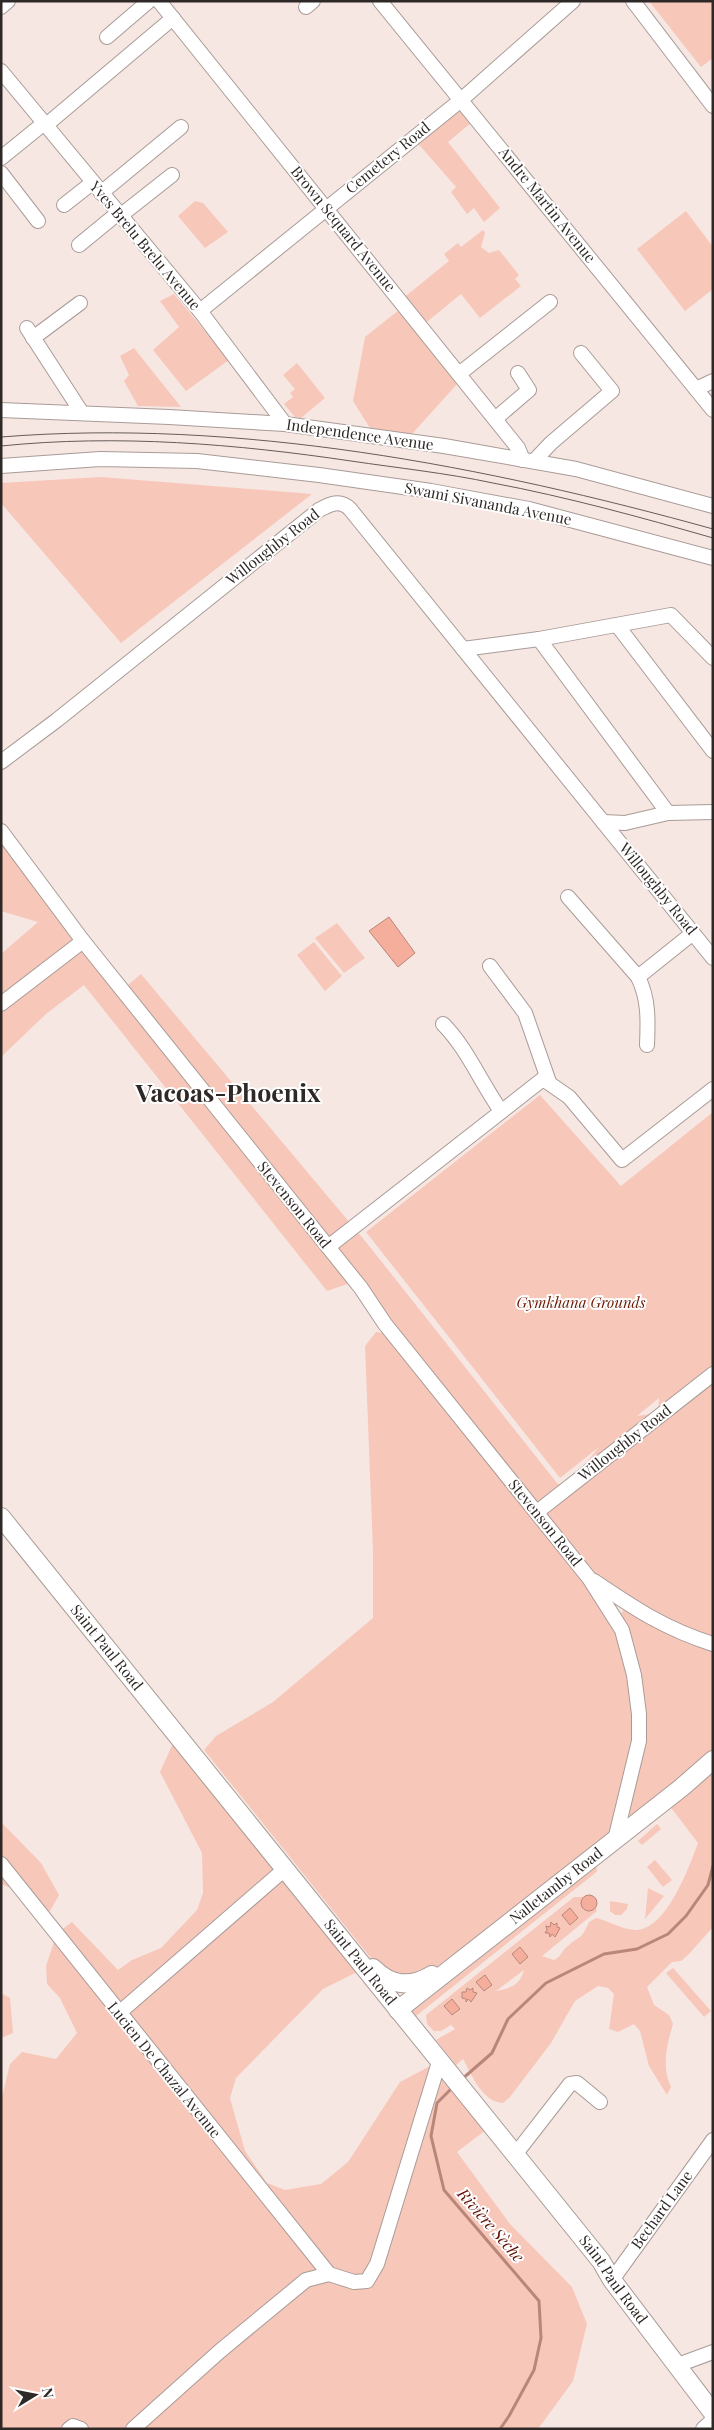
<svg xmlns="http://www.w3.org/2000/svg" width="714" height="2430" viewBox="0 0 714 2430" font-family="'Playfair Display',serif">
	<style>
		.green { fill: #f7c7ba; fill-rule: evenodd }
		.water { fill: #f5ae9c; stroke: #b98679 }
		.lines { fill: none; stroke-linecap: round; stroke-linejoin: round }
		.stream { stroke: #b98679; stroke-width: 3 }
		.minor-casing { stroke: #a99b97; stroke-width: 16 }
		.major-casing { stroke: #a99b97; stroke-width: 20 }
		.minor { stroke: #fff; stroke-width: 14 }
		.major { stroke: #fff; stroke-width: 18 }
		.tram { stroke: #655c5a; stroke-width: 1 }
		.labels { text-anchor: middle; stroke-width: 4; stroke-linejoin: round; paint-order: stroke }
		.street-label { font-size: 15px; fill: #2e2826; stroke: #fff }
		.park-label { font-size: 15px; font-style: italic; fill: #6b1b05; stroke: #fff }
		.water-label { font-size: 16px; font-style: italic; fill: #610f00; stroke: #fff }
		.town-label { font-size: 25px; font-weight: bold; fill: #2e2826; stroke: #fff }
	</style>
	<rect width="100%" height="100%" fill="#f7e7e3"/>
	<g class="green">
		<polygon points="649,1 713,1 713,58 701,67"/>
		<polygon points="457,107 471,123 448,142 500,208 484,222 474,208 467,214 451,192 456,187 415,140"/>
		<polygon points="195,201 203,203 228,232 205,248 178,216"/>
		<polygon points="686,211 713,247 713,289 685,311 637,249"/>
		<polygon points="483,230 485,233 481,247 489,253 499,250 519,275 515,279 521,286 480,318 461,294 423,325 402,299 449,261 444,254 458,243 461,247"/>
		<polygon points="174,294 229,360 186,391 153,350 179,327 160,301"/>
		<polygon points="399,310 458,383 412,434 370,428 353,401 365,337"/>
		<polygon points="134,348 181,407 138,406 124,381 129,375 120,356"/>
		<polygon points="297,363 325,398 301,418 295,417 284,404 293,397 290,393 295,389 283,375"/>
		<polygon points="101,477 312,494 121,643 1,503 1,483"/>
		<path d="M1,842L121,991L141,974L366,1242L557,1483L565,1488L599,1447L560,1478L366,1232L540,1095L621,1186L713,1112V1756L642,1814L622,1816L612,1841L422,1977L398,1978L382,1972L204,1750L216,1736L273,1702L373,1618V1551L365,1346L376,1332L384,1333L433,1373L359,1280L327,1291L84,985L46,1014L1,1057V954L38,922L1,911ZM659,1398L658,1413L637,1416ZM614,1588L628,1606L617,1617L596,1601Z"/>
		<polygon points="337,923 365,958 344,973 315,938"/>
		<polygon points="314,942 342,976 325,991 297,955"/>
		<polygon points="174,1741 357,1972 323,1989 236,2078 230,2098 245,2151 267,2183 285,2190 321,2184 348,2162 400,2082 432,2065 486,2130 457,2152 510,2224 572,2287 587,2324 573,2381 538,2429 1,2429 1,2101 10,2064 22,2052 56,2059 77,2033 60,1998 47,1984 46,1966 57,1933 72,1922 118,1970 132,1960 161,1948 197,1910 203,1893 202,1853 160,1772"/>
		<path d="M713,1769V1927L689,1954L681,1961L672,1962L647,1987L654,2005L669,2015L673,2024C667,2045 661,2066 671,2087L667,2095L649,2066L640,2031L634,2024L618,2032L609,2029L614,1994L608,1988L598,1986L575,2001L551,2043L510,2097L503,2103C482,2102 472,2075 463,2059L456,2065L436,2040L455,2029L451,2025L441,2031H434L427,2024L426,2015L574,1897H583L581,1902L584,1909L589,1911L595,1907L597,1911L542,1956L554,1960C563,1955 561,1951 568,1946C582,1933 580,1942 589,1922L596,1918C608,1921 622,1929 634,1930C666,1932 689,1867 698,1843L669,1805ZM524,1970C520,1985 511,1988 496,1991Z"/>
		<polygon points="1,1822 41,1863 59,1895 50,1911 34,1913 11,1888 1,1884"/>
		<polygon points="657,1824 661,1829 642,1845 638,1841"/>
		<polygon points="655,1860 672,1880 663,1887 647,1867"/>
		<polygon points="596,1862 597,1871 594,1874 411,2020 403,2010"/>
		<polygon points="648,1888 664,1896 645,1919"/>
		<polygon points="610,1901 628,1904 627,1909 621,1915 615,1915 610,1911"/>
		<polygon points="673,1968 711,2011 704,2017 666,1973"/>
		<polygon points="1,1993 10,1998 13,2033 1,2038"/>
	</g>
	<g class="water">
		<polygon points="389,917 415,953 398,967 369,931"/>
		<circle cx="589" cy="1903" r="8"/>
		<polygon points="570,1908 578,1918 570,1925 562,1915"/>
		<polygon points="551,1922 554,1925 557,1923 557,1927 560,1928 555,1937 552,1934 550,1937 549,1933 545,1933 547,1930 546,1926 550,1927"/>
		<polygon points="520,1947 528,1957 520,1964 512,1954"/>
		<polygon points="485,1975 492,1985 484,1991 476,1982"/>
		<polygon points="467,1988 470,1990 473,1988 473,1992 477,1993 471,2002 468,1999 466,2002 466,1999 462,1998 462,1992 466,1992"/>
		<polygon points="452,1999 460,2009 452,2015 444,2006"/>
	</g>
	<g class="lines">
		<g class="stream">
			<polyline points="461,2080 492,2053 508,2019 546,1983 604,1954 637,1949 668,1934 686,1916 708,1885 713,1866"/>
			<polyline points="453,2087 437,2103 431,2136 444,2190 539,2301 541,2338 534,2370 509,2416 500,2429"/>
		</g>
		<g class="minor-casing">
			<g id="minor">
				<polyline points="159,1 518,448 523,460"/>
				<polyline points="380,1 713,410"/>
				<polyline points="633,1 713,106"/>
				<polyline points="1,7 8,1"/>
				<polyline points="306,7 313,1"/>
				<polyline points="107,37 149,1"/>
				<polyline points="1,71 200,311 285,424"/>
				<polyline points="45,126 173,18"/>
				<polyline points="1,158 43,124"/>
				<polyline points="1,173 38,221"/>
				<polyline points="101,193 181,127"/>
				<polyline points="64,205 92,183"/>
				<polyline points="120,216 172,175"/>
				<polyline points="79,245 118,213"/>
				<polyline points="200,311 461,100 573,1"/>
				<polyline points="27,328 82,413"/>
				<polyline points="33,338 80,303"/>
				<polyline points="459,374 550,302"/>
				<polyline points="696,389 713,381"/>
				<polyline points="1,410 169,417 285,424 444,446 576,469 713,506"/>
				<polyline points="495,419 529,390 518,373"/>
				<polyline points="534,461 551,443 612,391 581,353"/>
				<polyline points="1,466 100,459 197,461 319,475 431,491 529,509 713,558"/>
				<polyline points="617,625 713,751"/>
				<polyline points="539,639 668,813"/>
				<polyline points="463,649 539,639 671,615 713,658"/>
				<path d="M1,762L57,720L319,510C330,504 340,499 350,509L713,958"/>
				<polyline points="603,822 625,823 668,813 713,812"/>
				<polyline points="1,831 83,941 361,1288 385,1324 589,1578 622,1630 634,1675 639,1714 639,1741 615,1840"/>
				<path d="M568,897L638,977C649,999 648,1021 647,1045"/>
				<polyline points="490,966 525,1013 549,1082"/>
				<polyline points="638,977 693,933"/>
				<polyline points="1,1004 83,941"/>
				<path d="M443,1024C467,1048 481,1083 501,1111"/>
				<polyline points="328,1247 543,1079 569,1097 622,1160 713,1089"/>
				<polyline points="537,1512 713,1374"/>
				<path d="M594,1581C634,1608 665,1629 713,1644"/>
				<polyline points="1,1864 329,2274"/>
				<polyline points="119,2013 286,1868"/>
				<polyline points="514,2156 570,2084 577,2083 600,2102"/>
				<polyline points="612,2280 713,2140"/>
				<polyline points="675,2366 713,2352"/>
				<polyline points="69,2429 73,2426 81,2429"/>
				<polyline points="133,2429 220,2351 306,2280 329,2274 354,2282 367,2281 377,2264 439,2062"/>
				<polyline points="703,2429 713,2420"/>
			</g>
		</g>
		<g class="major-casing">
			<g id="major">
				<path id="s1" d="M1,1517L601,2261L612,2280L713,2413"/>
				<path d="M373,1968C391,1986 410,1988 432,1975"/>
				<path id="s2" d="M398,2010L681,1788L713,1760"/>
			</g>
		</g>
		<use href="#minor" class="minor"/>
		<use href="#major" class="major"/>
		<g class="tram">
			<path d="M1,437C238,418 486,466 713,529"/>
			<path d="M1,446C118,434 236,444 351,461C398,468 446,473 493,483C567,497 640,517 713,538"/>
		</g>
	</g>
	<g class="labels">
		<g class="street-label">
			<text transform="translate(388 158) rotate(-39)" y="5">Cemetery Road</text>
			<text transform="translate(547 205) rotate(51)" y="5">Andre Martin Avenue</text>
			<text transform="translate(343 229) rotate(51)" y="5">Brown Sequard Avenue</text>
			<text transform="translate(145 246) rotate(50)" y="5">Yves Brelu Brelu Avenue</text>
			<text transform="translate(360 435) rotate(8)" y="5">Independence Avenue</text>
			<text transform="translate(488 504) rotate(11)" y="5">Swami Sivananda Avenue</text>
			<text transform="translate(273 547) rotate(-38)" y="5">Willoughby Road</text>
			<text transform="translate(658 889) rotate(51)" y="5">Willoughby Road</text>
			<text transform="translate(294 1205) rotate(51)" y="5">Stevenson Road</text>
			<text transform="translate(625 1443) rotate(-38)" y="5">Willoughby Road</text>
			<text transform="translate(545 1523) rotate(51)" y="5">Stevenson Road</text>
			<text dy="5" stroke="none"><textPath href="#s1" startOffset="168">Saint Paul Road</textPath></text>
			<text dy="5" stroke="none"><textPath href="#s2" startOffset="201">Nalletamby Road</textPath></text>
			<text dy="5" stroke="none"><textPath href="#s1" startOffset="572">Saint Paul Road</textPath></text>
			<text transform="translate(164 2070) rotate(51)" y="5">Lucien De Chazal Avenue</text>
			<text transform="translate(662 2210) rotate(-54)" y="5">Bechard Lane</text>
			<text dy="5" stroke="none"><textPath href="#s1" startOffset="978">Saint Paul Road</textPath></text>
		</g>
		<g class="park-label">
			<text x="581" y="1308">Gymkhana Grounds</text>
		</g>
		<g class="water-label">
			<text transform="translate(491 2225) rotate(49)" y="6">Rivière Sèche</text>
		</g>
		<g class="town-label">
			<text x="228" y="1102">Vacoas-Phoenix</text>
		</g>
	</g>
	<rect width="714" height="2430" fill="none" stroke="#2e2826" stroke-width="5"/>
	<g transform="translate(35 2395) rotate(80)" stroke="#ffffff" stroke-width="4" paint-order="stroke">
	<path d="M0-4L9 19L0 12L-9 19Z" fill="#2e2826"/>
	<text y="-8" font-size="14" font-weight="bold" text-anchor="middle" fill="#2e2826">N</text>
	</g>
</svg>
